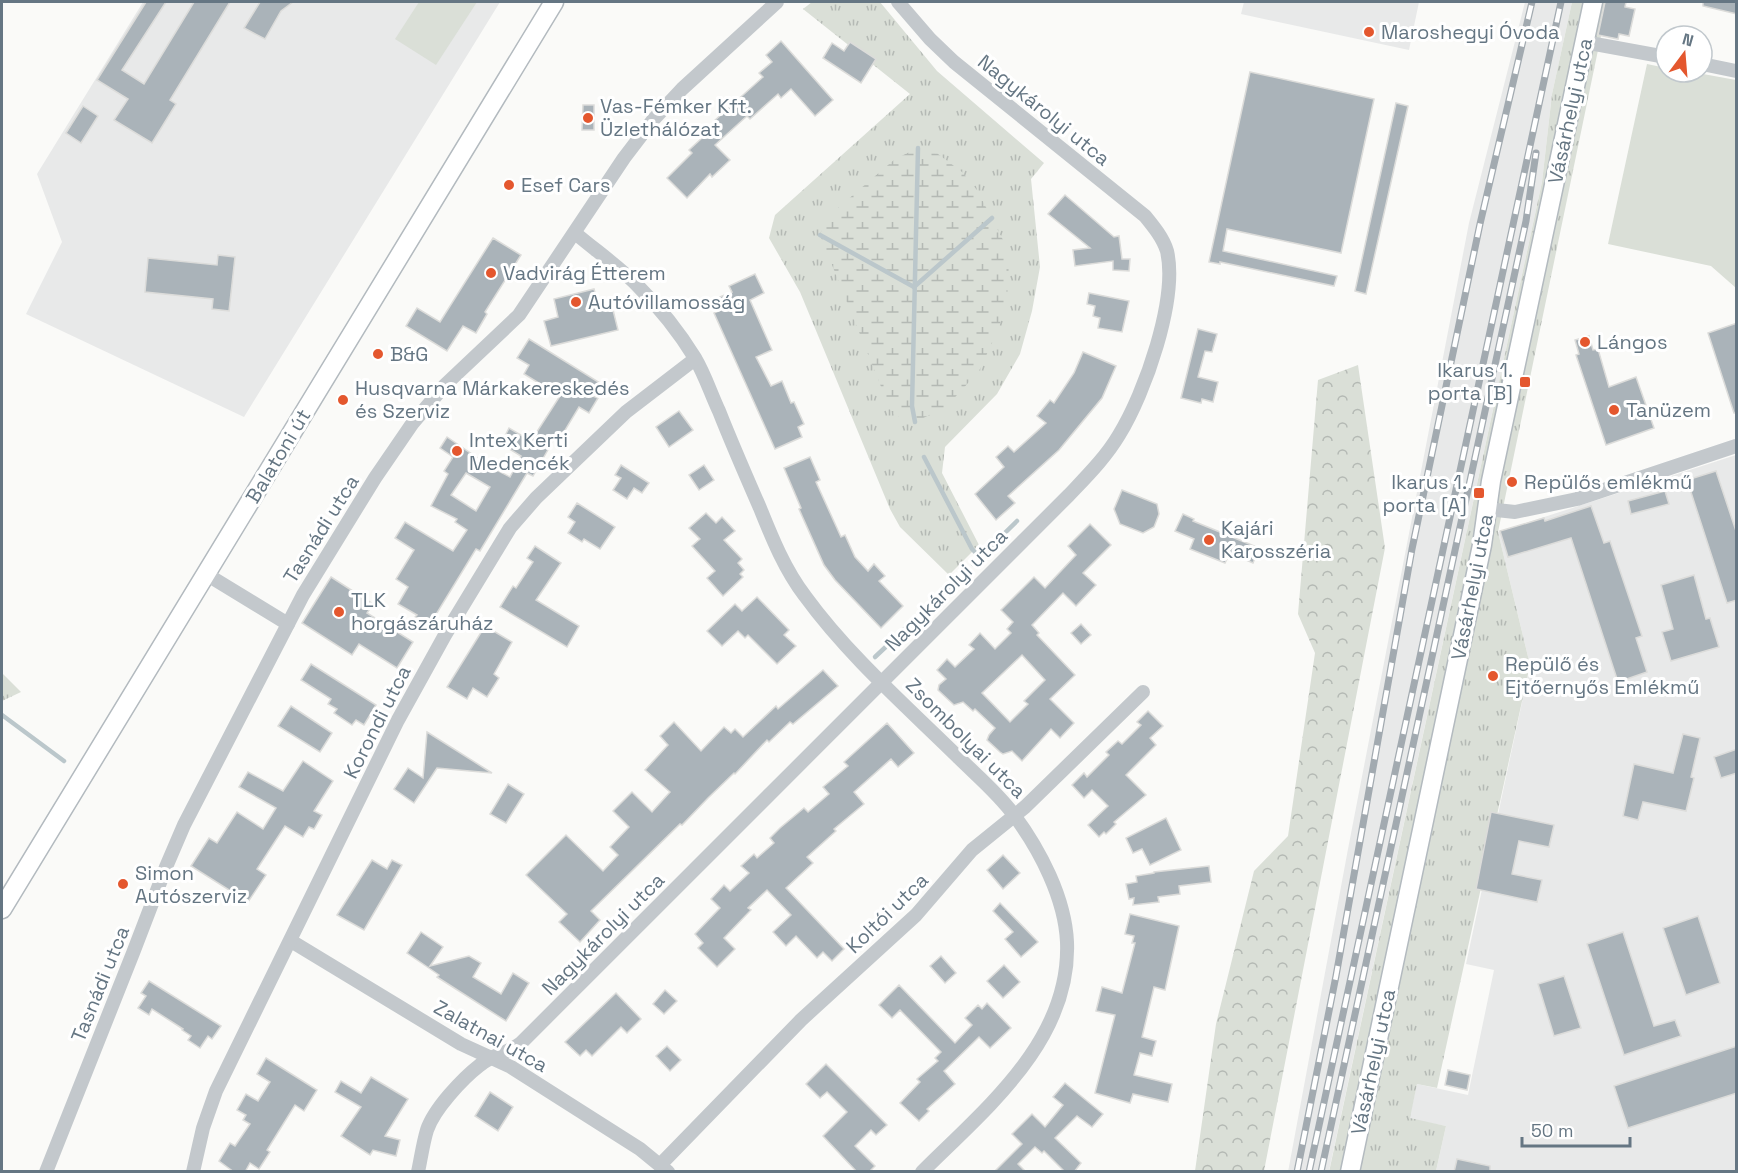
<svg xmlns="http://www.w3.org/2000/svg" width="1738" height="1173" viewBox="0 0 1738 1173" font-family="'Space Grotesk',sans-serif">
	<style>
		.built { fill: #e8e9e9 }
		.grass { fill: url(#grass-tufts) }
		.forest { fill: url(#forest-crowns) }
		.wetland { fill: url(#wetland-marsh) }
		.green { fill: #dadfd7 }
		.lines { fill: none; stroke-linecap: round; stroke-linejoin: round }
		.stream { stroke: #bbc7cb; stroke-width: 4.5 }
		.building { fill: #aab3b9; stroke: #dcdcda; stroke-width: 1.5; fill-rule: evenodd }
		.secondary-casing { stroke: #b3babf; stroke-width: 21 }
		.street { stroke: #c3c8cc; stroke-width: 14 }
		.secondary { stroke: #fff; stroke-width: 18 }
		.rail-casing { stroke: #a2aab0; stroke-width: 7 }
		.rail { stroke: #fff; stroke-width: 4.5; stroke-dasharray: 14; stroke-linecap: butt }
		.poi-dot { fill: #e4572e; stroke: #fff; stroke-width: 2 }
		.labels { text-anchor: middle; stroke-width: 6; stroke-linejoin: round; paint-order: stroke }
		.poi-label { font-size: 20px; fill: #657683; stroke: #fff; text-anchor: start }
		.street-label { font-size: 20px; fill: #657683; stroke: #fff }
	</style>
	<defs>
		<pattern id="grass-tufts" width="24" height="20" patternUnits="userSpaceOnUse" patternTransform="scale(1.5)"><rect width="24" height="20" fill="#dadfd7"/><path d="M3 7l-1-3M5 7V3M7 7l1-3M15 17l-1-3M17 17v-4M19 17l1-3" fill="none" stroke="#b4b9b4"/></pattern>
		<pattern id="forest-crowns" width="20" height="18" patternUnits="userSpaceOnUse" patternTransform="scale(1.5)"><rect width="20" height="18" fill="#dadfd7"/><path d="M2 6a3 3 0 1 1 6 0M12 15a3 3 0 1 1 6 0" fill="none" stroke="#b4b9b4"/></pattern>
		<pattern id="wetland-marsh" width="20" height="14" patternUnits="userSpaceOnUse" patternTransform="scale(1.5)"><rect width="20" height="14" fill="#dadfd7"/><path d="M1 5h8M5 5V1M11 12h8M15 12V8" fill="none" stroke="#b4b9b4"/></pattern>
	</defs>
	<rect width="100%" height="100%" fill="#fafaf8"/>
	<g class="built">
		<polygon points="143,2 500,2 244,417 26,314 62,242 37,174"/>
		<polygon points="1244,2 1419,2 1409,50 1241,14"/>
		<polygon points="1525,2 1572,2 1552,94 1542,182 1329,1171 1288,1172 1348,849 1469,223"/>
		<polygon points="1736,455 1736,1171 1436,1171 1446,1126 1409,1119 1417,1084 1468,1095 1494,970 1466,964 1530,665 1498,532"/>
	</g>
	<g class="grass">
		<polygon points="812,2 880,2 937,71 1044,163 1031,179 1040,267 1032,311 1020,354 997,394 945,447 942,473 979,545 949,575 900,527 890,509 800,292 769,238 775,215 910,94 803,9"/>
		<polygon points="1572,2 1608,2 1498,532 1530,665 1437,1088 1417,1084 1410,1118 1446,1126 1436,1171 1329,1172 1542,182 1552,94"/>
		<polygon points="2,673 21,692 2,701"/>
	</g>
	<polygon class="forest" points="1358,365 1385,548 1264,1171 1195,1171 1216,1024 1254,871 1288,836 1315,653 1298,614 1318,380"/>
	<polygon class="wetland" points="918,148 938,154 962,172 977,190 1003,240 1009,261 1007,300 998,330 979,371 946,407 915,422 892,414 820,235 825,219 895,159"/>
	<g class="green">
		<polygon points="419,2 477,2 436,65 395,39"/>
		<polygon points="1647,64 1666,68 1666,72 1692,72 1736,80 1736,288 1711,266 1608,244"/>
	</g>
	<g class="lines">
		<g class="stream">
			<polyline points="820,235 914,287"/>
			<polyline points="914,287 992,218"/>
			<polyline points="915,422 912,406 918,148"/>
			<polyline points="924,457 972,549 980,557"/>
			<polyline points="973,564 1017,521"/>
			<polyline points="875,657 963,574"/>
			<polyline points="2,715 64,761"/>
		</g>
	</g>
	<g class="building">
		<polygon points="146,2 166,2 122,70 144,84 194,2 230,2 170,100 176,104 152,143 114,120 128,99 97,80"/>
		<polygon points="260,2 293,2 281,11 265,39 244,28"/>
		<polygon points="1605,2 1626,2 1625,7 1635,9 1629,36 1619,34 1618,39 1598,35"/>
		<polygon points="1703,2 1737,2 1737,14 1703,6"/>
		<polygon points="781,41 833,100 815,116 791,89 781,98 778,94 750,119 747,116 715,145 730,160 712,177 710,174 687,198 667,178 692,153 689,150 716,125 713,122 763,77 759,73 772,62 766,55"/>
		<polygon points="850,42 876,59 861,83 823,58 832,43 844,51"/>
		<polygon points="1250,72 1374,99 1341,253 1227,229 1223,251 1337,276 1334,286 1220,262 1220,264 1209,262"/>
		<polygon points="1396,103 1408,106 1366,294 1355,291"/>
		<polygon points="583,105 594,105 594,130 582,130"/>
		<polygon points="83,106 98,116 81,143 66,133"/>
		<polygon points="1065,195 1114,237 1119,236 1122,259 1130,259 1129,271 1113,270 1113,261 1075,266 1073,250 1090,248 1048,214"/>
		<polygon points="493,238 521,255 485,312 487,314 476,333 463,326 447,351 406,326 417,308 440,322"/>
		<polygon points="218,255 235,257 229,311 212,309 213,299 145,292 148,258 217,265"/>
		<polygon points="755,274 764,293 750,300 772,350 756,357 771,386 782,381 791,403 794,402 804,424 798,427 802,437 775,449 714,313 725,308 720,297 732,292 729,286"/>
		<polygon points="594,289 598,305 611,302 618,330 551,346 544,321 558,317 554,299"/>
		<polygon points="1089,293 1129,301 1122,332 1098,328 1100,318 1093,316 1095,306 1087,304"/>
		<polygon points="1737,323 1737,413 1734,413 1708,333"/>
		<polygon points="1198,329 1217,334 1212,352 1205,351 1198,377 1218,382 1213,402 1202,399 1201,403 1181,398"/>
		<polygon points="1589,336 1593,350 1598,349 1609,387 1636,377 1654,428 1606,445 1576,355 1579,354 1575,340"/>
		<path d="M529,339L600,383L593,396L598,398L589,413L579,407L561,437L557,434L533,476L527,473L480,551L476,549L429,626L415,617L417,615L398,604L408,587L396,579L414,550L395,538L405,522L453,551L467,530L455,522L457,519L431,506L448,474L444,471L453,457L440,448L447,437L491,467L510,477L521,456L501,444L509,428L531,441L560,396L524,374L529,365L517,358ZM466,473L490,487L476,511L451,495Z"/>
		<polygon points="1083,352 1116,366 1102,398 1059,450 1008,496 1015,503 996,520 975,494 1004,467 996,457 1008,446 1014,452 1046,423 1037,416 1050,400 1054,403 1074,373"/>
		<polygon points="679,411 693,430 669,447 656,427"/>
		<polygon points="810,457 820,480 816,482 841,537 845,535 855,557 868,571 874,564 885,576 879,581 903,606 881,628 835,580 824,565 799,509 801,508 784,468"/>
		<polygon points="621,465 649,483 642,493 634,488 627,499 613,490 621,478 615,475"/>
		<polygon points="704,465 714,480 699,490 689,475"/>
		<polygon points="1716,471 1737,534 1737,600 1727,603 1687,480"/>
		<polygon points="1122,490 1157,504 1159,514 1154,527 1143,533 1120,524 1114,509"/>
		<polygon points="1665,491 1669,504 1631,514 1628,501"/>
		<polygon points="577,503 615,527 600,549 584,539 582,542 568,533 575,522 568,517"/>
		<polygon points="1591,506 1604,543 1610,541 1642,636 1636,638 1647,672 1618,682 1571,538 1508,557 1500,531 1544,518 1545,521"/>
		<polygon points="706,513 716,523 722,517 735,531 724,540 742,559 738,563 744,570 740,574 743,577 723,596 707,578 715,571 692,546 700,539 689,528"/>
		<polygon points="1183,514 1194,519 1193,521 1259,548 1253,563 1230,553 1225,563 1190,549 1194,539 1175,531"/>
		<path d="M1090,524L1111,545L1083,573L1096,585L1076,606L1063,593L1032,625L1039,633L1037,635L1075,675L1050,699L1074,723L1060,738L1051,729L1022,761L1012,751L1003,754L1000,752L987,740L989,735L995,728L975,709L973,711L963,702L954,705L938,690L939,685L946,679L937,670L947,659L955,667L974,649L969,645L980,633L995,649L1011,633L1007,629L1013,622L1001,610L1034,577L1045,588L1076,555L1068,546ZM1022,655L1045,680L1024,701L1028,704L1010,722L982,693Z"/>
		<polygon points="535,546 561,563 536,600 579,626 567,647 500,607 513,586 516,588 533,562 527,558"/>
		<polygon points="1694,575 1706,619 1710,618 1719,647 1671,661 1662,632 1673,629 1661,585"/>
		<polygon points="331,577 373,604 367,613 413,642 397,668 359,644 352,655 302,623"/>
		<polygon points="757,597 789,630 784,635 796,646 777,664 748,635 745,638 738,631 722,646 707,631 735,604 742,611"/>
		<polygon points="1081,624 1091,635 1081,644 1071,633"/>
		<polygon points="485,626 512,642 494,674 499,678 487,697 473,688 467,699 447,687"/>
		<polygon points="311,664 376,705 364,725 356,720 352,725 334,713 337,709 328,704 331,699 301,680"/>
		<polygon points="823,670 838,686 793,724 790,722 769,742 767,740 735,774 734,773 708,798 682,825 680,824 591,911 600,920 580,942 559,922 567,914 526,875 566,835 603,871 618,855 610,847 629,827 613,811 632,792 652,812 670,792 645,770 668,745 660,736 674,722 701,751 724,727 731,733 735,729 743,737 776,706 778,709"/>
		<polygon points="291,706 332,733 320,752 278,726"/>
		<polygon points="1148,711 1163,726 1150,738 1156,745 1126,775 1146,795 1114,822 1116,824 1106,834 1104,832 1099,837 1088,825 1108,806 1092,790 1084,798 1072,785 1084,773 1087,777 1109,755 1106,752 1118,741 1122,744 1141,725 1137,722"/>
		<polygon points="887,723 914,753 898,767 891,759 854,792 864,804 834,829 836,831 807,857 813,863 786,888 844,949 832,961 823,952 817,958 796,936 786,946 773,932 791,915 767,890 748,908 751,910 724,938 735,949 717,967 698,948 703,943 695,934 720,908 711,899 724,885 730,891 749,873 741,866 754,854 757,858 774,843 770,838 780,828 804,808 808,812 829,794 823,787 848,766 844,762"/>
		<polygon points="427,732 492,773 437,768 414,803 394,789 408,768 423,778"/>
		<polygon points="1683,734 1700,738 1691,777 1694,778 1686,811 1643,802 1638,820 1623,816 1634,764 1673,773"/>
		<polygon points="1737,749 1737,773 1721,778 1714,757"/>
		<polygon points="303,761 333,781 314,811 322,815 314,829 309,827 303,837 285,826 257,869 266,875 248,902 191,866 209,838 217,843 237,812 263,829 276,808 239,787 248,772 283,791"/>
		<polygon points="508,784 524,794 506,823 490,814"/>
		<polygon points="1491,812 1554,825 1549,847 1519,841 1512,874 1542,880 1537,902 1476,889"/>
		<polygon points="1166,818 1181,850 1150,865 1142,849 1133,853 1126,838"/>
		<polygon points="1003,855 1020,873 1003,889 987,870"/>
		<polygon points="372,860 387,869 392,860 402,865 364,930 337,915"/>
		<polygon points="1209,866 1211,882 1179,886 1180,894 1158,897 1159,902 1133,905 1134,898 1129,899 1126,884 1137,882 1136,876 1154,873 1154,872"/>
		<polygon points="1000,903 1038,942 1021,957 1005,939 1013,932 993,911"/>
		<polygon points="1130,914 1179,926 1165,990 1154,987 1142,1037 1156,1041 1152,1056 1140,1053 1134,1075 1172,1084 1168,1102 1133,1094 1130,1103 1095,1093 1115,1015 1096,1011 1102,987 1122,993 1135,943 1132,943 1134,936 1125,934"/>
		<polygon points="1698,916 1720,983 1686,995 1663,928"/>
		<polygon points="421,932 443,947 430,966 469,956 481,963 473,977 501,994 513,973 529,983 506,1021 437,977 439,975 407,953"/>
		<polygon points="1623,932 1654,1026 1675,1020 1681,1036 1624,1055 1587,944"/>
		<polygon points="941,956 956,973 945,983 930,966"/>
		<polygon points="1004,965 1020,982 1003,998 987,981"/>
		<polygon points="1564,976 1581,1028 1554,1036 1538,984"/>
		<polygon points="149,981 221,1026 212,1039 208,1036 200,1048 188,1040 191,1036 182,1030 183,1029 152,1009 149,1015 138,1008 146,996 141,993"/>
		<polygon points="899,985 955,1043 972,1025 965,1018 978,1005 982,1009 987,1003 1011,1028 990,1048 979,1037 944,1071 955,1084 927,1109 929,1111 919,1121 900,1103 920,1082 917,1079 938,1061 935,1058 941,1052 900,1010 892,1018 879,1005"/>
		<polygon points="665,990 677,1001 664,1014 653,1004"/>
		<polygon points="616,993 641,1019 627,1033 621,1027 592,1056 586,1050 580,1056 565,1042"/>
		<polygon points="667,1046 681,1060 670,1071 656,1056"/>
		<polygon points="1737,1046 1737,1093 1628,1128 1614,1086"/>
		<polygon points="266,1058 317,1090 304,1111 295,1105 267,1150 270,1152 259,1169 250,1163 245,1172 234,1172 219,1161 230,1143 235,1146 250,1124 243,1120 246,1115 237,1110 246,1094 258,1101 270,1082 257,1074"/>
		<polygon points="826,1064 887,1125 876,1135 871,1130 855,1146 875,1166 869,1172 857,1172 823,1136 847,1112 827,1092 820,1098 806,1084"/>
		<polygon points="1448,1070 1470,1075 1467,1090 1445,1085"/>
		<polygon points="371,1077 408,1099 385,1136 400,1140 396,1156 373,1150 370,1155 341,1136 361,1107 335,1092 341,1081 361,1093"/>
		<polygon points="1065,1083 1103,1114 1092,1127 1077,1116 1055,1138 1081,1163 1074,1172 1065,1172 1044,1151 1042,1153 1035,1147 1018,1164 1026,1172 994,1172 1022,1144 1012,1134 1032,1114 1045,1127 1063,1105 1053,1097"/>
		<polygon points="490,1092 513,1107 498,1131 475,1116"/>
		<polygon points="1457,1159 1490,1166 1490,1172 1454,1172"/>
	</g>
	<g class="lines">
		<g class="secondary-casing">
			<g id="secondary">
				<polyline points="2,909 554,2"/>
				<polyline points="1350,1172 1482,545 1491,481 1593,2"/>
			</g>
		</g>
		<g class="street">
			<polyline points="1584,42 1666,57"/>
			<polyline points="1702,64 1736,71"/>
			<path d="M575,233C595,250 618,266 637,285C659,307 679,332 695,358C705,375 711,394 719,411C732,444 746,476 760,508C772,538 785,570 805,596C848,655 905,705 957,756C976,775 998,793 1014,815C1040,850 1065,898 1067,942C1071,1041 985,1109 922,1172"/>
			<polyline points="1487,509 1515,512 1577,499 1736,446"/>
			<polyline points="206,574 288,624"/>
			<polyline points="291,941 461,1044 511,1067 640,1149 668,1172"/>
			<polyline points="660,1165 801,1020 916,915 972,850 1025,807 1143,692"/>
			<polyline points="46,1172 133,953 166,867 184,825 303,595 375,478 412,424 445,385 519,315 624,158 653,120 682,89 777,2"/>
			<polyline points="193,1172 203,1128 216,1091 398,720 445,635 510,528 536,498 626,412 695,359"/>
			<path d="M418,1172C421,1158 423,1143 427,1130C434,1109 462,1079 480,1065C492,1055 508,1053 521,1043L1069,495C1087,476 1106,457 1119,435C1145,393 1178,299 1167,251C1163,238 1154,227 1145,216L954,62L930,39L898,2"/>
		</g>
		<use href="#secondary" class="secondary"/>
		<g class="rail-casing">
			<g id="rail">
				<polyline points="1297,1172 1336,976 1412,549 1480,224 1532,2"/>
				<polyline points="1309,1172 1561,2"/>
				<polyline points="1321,1172 1526,221 1536,153"/>
			</g>
		</g>
		<use href="#rail" class="rail"/>
	</g>
	<g class="poi-dot">
		<circle cx="1369" cy="32" r="6"/>
		<circle cx="588" cy="118" r="6"/>
		<circle cx="509" cy="185" r="6"/>
		<circle cx="491" cy="273" r="6"/>
		<circle cx="576" cy="302" r="6"/>
		<circle cx="1585" cy="342" r="6"/>
		<circle cx="378" cy="354" r="6"/>
		<rect x="1519" y="376" width="12" height="12" rx="3"/>
		<circle cx="343" cy="400" r="6"/>
		<circle cx="1614" cy="410" r="6"/>
		<circle cx="457" cy="451" r="6"/>
		<circle cx="1512" cy="482" r="6"/>
		<rect x="1473" y="487" width="12" height="12" rx="3"/>
		<circle cx="1209" cy="540" r="6"/>
		<circle cx="339" cy="612" r="6"/>
		<circle cx="1493" cy="676" r="6"/>
		<circle cx="123" cy="884" r="6"/>
	</g>
	<g class="labels">
		<g class="poi-label">
			<text x="1381" y="39">Maroshegyi Óvoda</text>
			<text x="600" y="113">Vas-Fémker Kft.<tspan x="600" dy="23">Üzlethálózat</tspan></text>
			<text x="521" y="192">Esef Cars</text>
			<text x="503" y="280">Vadvirág Étterem</text>
			<text x="588" y="309">Autóvillamosság</text>
			<text x="1597" y="349">Lángos</text>
			<text x="390" y="361">B&amp;G</text>
			<text x="1513" y="377" text-anchor="end">Ikarus 1.<tspan x="1513" dy="23">porta [B]</tspan></text>
			<text x="355" y="395">Husqvarna Márkakereskedés<tspan x="355" dy="23">és Szerviz</tspan></text>
			<text x="1626" y="417">Tanüzem</text>
			<text x="469" y="447">Intex Kerti<tspan x="469" dy="23">Medencék</tspan></text>
			<text x="1467" y="489" text-anchor="end">Ikarus 1.<tspan x="1467" dy="23">porta [A]</tspan></text>
			<text x="1524" y="489">Repülős emlékmű</text>
			<text x="1221" y="535">Kajári<tspan x="1221" dy="23">Karosszéria</tspan></text>
			<text x="351" y="607">TLK<tspan x="351" dy="23">horgászáruház</tspan></text>
			<text x="1505" y="671">Repülő és<tspan x="1505" dy="23">Ejtőernyős Emlékmű</tspan></text>
			<text x="135" y="880">Simon<tspan x="135" dy="23">Autószerviz</tspan></text>
		</g>
		<g class="street-label">
			<text transform="translate(1044 110) rotate(39)" y="7">Nagykárolyi utca</text>
			<text transform="translate(1570 111) rotate(-78)" y="7">Vásárhelyi utca</text>
			<text transform="translate(278 456) rotate(-59)" y="7">Balatoni út</text>
			<text transform="translate(321 529) rotate(-58)" y="7">Tasnádi utca</text>
			<text transform="translate(1472 587) rotate(-79)" y="7">Vásárhelyi utca</text>
			<text transform="translate(946 590) rotate(-45)" y="7">Nagykárolyi utca</text>
			<text transform="translate(377 722) rotate(-63)" y="7">Korondi utca</text>
			<text transform="translate(966 738) rotate(45)" y="7">Zsombolyai utca</text>
			<text transform="translate(887 913) rotate(-44)" y="7">Koltói utca</text>
			<text transform="translate(603 934) rotate(-45)" y="7">Nagykárolyi utca</text>
			<text transform="translate(100 984) rotate(-68)" y="7">Tasnádi utca</text>
			<text transform="translate(491 1036) rotate(29)" y="7">Zalatnai utca</text>
			<text transform="translate(1373 1062) rotate(-78)" y="7">Vásárhelyi utca</text>
		</g>
	</g>
	<rect width="1738" height="1173" fill="none" stroke="#657683" stroke-width="6"/>
	<g transform="translate(1684 54) rotate(16)"><circle r="28" fill="#ffffff" stroke="#c1c8cd" stroke-width="1.5"/>
	<path d="M0-4.5L10 22L0 15L-10 22Z" fill="#e4572e"/>
	<text y="-9" font-size="16" font-weight="bold" text-anchor="middle" fill="#657683">N</text>
	</g>
	<path d="M1522 1137v9h108v-9" fill="none" stroke="#657683" stroke-width="3"/>
	<text x="1531" y="1137" font-size="18" fill="#657683" stroke="#ffffff" stroke-width="4.5" paint-order="stroke">50 m</text>
</svg>
